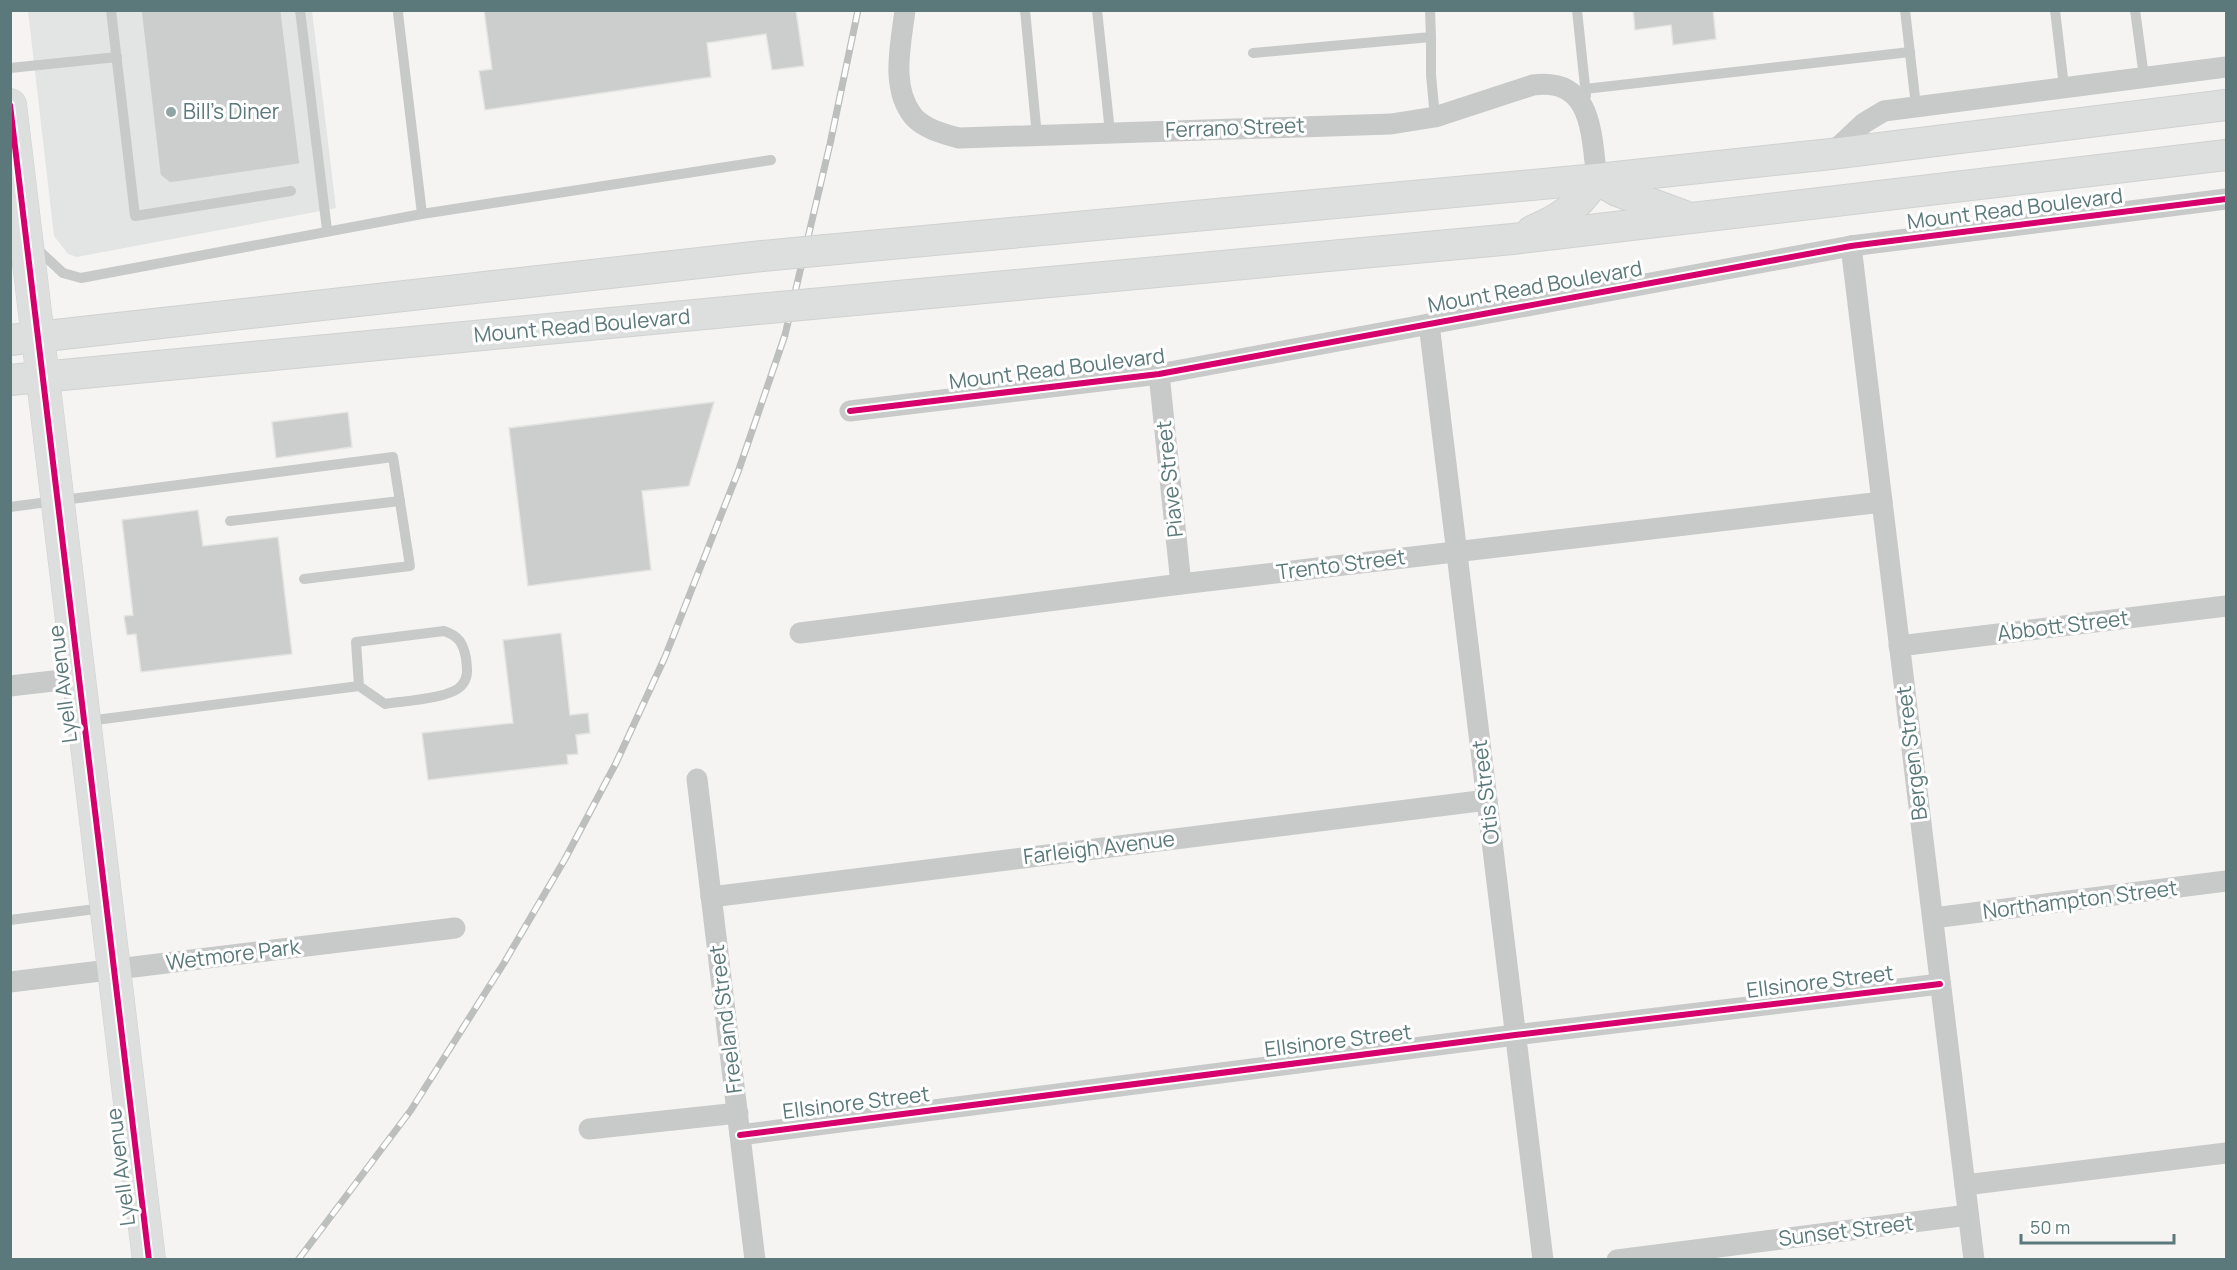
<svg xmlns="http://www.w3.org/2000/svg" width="2237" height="1270" viewBox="0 0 2237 1270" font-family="Manrope,sans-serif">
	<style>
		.built { fill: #e3e5e4 }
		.building { fill: #cbcecd; stroke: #e4e4e3; stroke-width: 1.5 }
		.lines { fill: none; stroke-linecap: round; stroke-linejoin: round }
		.secondary-casing { stroke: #d0d2d1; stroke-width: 32 }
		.primary-casing { stroke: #d1d2d1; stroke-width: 34 }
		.service { stroke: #c7cac9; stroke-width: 10 }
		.minor { stroke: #c7cac9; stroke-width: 21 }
		.secondary { stroke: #dddede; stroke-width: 30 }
		.primary { stroke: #dddede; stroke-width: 33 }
		.rail-casing { stroke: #bdbfbf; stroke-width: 7 }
		.rail { stroke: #fff; stroke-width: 4.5; stroke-dasharray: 14; stroke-linecap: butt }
		.secondary-bridge-casing { stroke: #d0d2d1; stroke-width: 32; stroke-linecap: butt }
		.secondary-bridge { stroke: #dddede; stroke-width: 30 }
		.cycleway-casing { stroke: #fff; stroke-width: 10 }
		.cycleway { stroke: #d6006c; stroke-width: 6 }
		.poi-dot { fill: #91a4a4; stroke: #fff; stroke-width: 2 }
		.labels { text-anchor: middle; stroke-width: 6; stroke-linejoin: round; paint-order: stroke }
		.poi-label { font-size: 21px; fill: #5b797a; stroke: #fff; text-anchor: start }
		.street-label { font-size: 21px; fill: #5b797a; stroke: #fff }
	</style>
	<rect width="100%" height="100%" fill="#f5f4f3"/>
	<polygon class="built" points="28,11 312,11 336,208 77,257 68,254 54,236"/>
	<g class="building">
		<polygon points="141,10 281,10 300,164 170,183 160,175"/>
		<polygon points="484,10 796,10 804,66 772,70 766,34 707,43 711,77 485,110 479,71 492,69"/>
		<polygon points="1633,10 1713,10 1716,39 1673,45 1671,25 1635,30"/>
		<polygon points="714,402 689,486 642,491 651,570 528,586 509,428"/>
		<polygon points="348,412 352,447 276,458 272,422"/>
		<polygon points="198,510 203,546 278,537 292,654 141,672 136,634 127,635 124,616 133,615 122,520"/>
		<polygon points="561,633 570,715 588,713 590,733 576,735 578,754 567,755 568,764 428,780 422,733 513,723 503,640"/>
	</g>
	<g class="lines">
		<g class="secondary-casing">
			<g id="secondary">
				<polyline points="1597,179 1617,191 1685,216"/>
				<path d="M1532,231C1566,216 1575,208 1597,179"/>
				<polyline points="826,250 1597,179 1831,154 2226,105"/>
				<polyline points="812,304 1513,239 2226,155"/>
				<polyline points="10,340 762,256"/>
				<polyline points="10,380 747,310"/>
			</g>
		</g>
		<g class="primary-casing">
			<polyline id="primary" points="10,105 149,1260"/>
		</g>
		<g class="service">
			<polyline points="111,10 135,216 291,191"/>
			<polyline points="300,10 327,230"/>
			<polyline points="399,10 398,13 422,214"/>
			<polyline points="1025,10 1037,136"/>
			<polyline points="1097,10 1110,132"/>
			<polyline points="1577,10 1586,96"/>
			<polyline points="1905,10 1916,106"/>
			<polyline points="2055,10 2064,87"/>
			<polyline points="2135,10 2144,77"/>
			<polyline points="1431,37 1431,75 1435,117"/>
			<polyline points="1253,53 1431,37 1430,10"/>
			<polyline points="10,68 117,57"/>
			<polyline points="1585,89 1910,52"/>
			<polyline points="35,247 63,273 81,278 422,214 771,160"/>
			<polyline points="10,507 393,457 410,566 304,579"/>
			<polyline points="230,521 400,501"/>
			<path d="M88,721L359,686L385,704C403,701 451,699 462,685C469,677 467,668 466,658C463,643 459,636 444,631L356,642L359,686"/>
			<polyline points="10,920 103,908"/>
		</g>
		<g class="minor">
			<path d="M905,10C901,44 890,87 913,116C924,129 944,134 959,138L1391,124L1435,117L1533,85C1594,77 1591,136 1597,179"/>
			<polyline points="1831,154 1864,123 1884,111 2226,67"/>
			<polyline points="1851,246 1974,1260"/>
			<polyline points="1429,324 1543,1260"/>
			<polyline points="1159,374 1181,584"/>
			<polyline points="850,411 1159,374 1851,246 2226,199"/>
			<polyline points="800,633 1181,584 1882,502"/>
			<polyline points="1899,646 2226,606"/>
			<polyline points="10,686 79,678"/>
			<polyline points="697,779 755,1260"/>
			<polyline points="711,897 1487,800"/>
			<polyline points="1933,918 2226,881"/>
			<polyline points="10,982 455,928"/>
			<polyline points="589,1129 738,1113"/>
			<polyline points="740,1135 1515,1035 1940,984"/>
			<polyline points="1965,1185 2226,1153"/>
			<polyline points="1617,1260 1968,1215"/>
		</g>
		<use href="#secondary" class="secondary"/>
		<use href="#primary" class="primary"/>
		<g class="rail-casing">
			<polyline id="rail" points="298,1260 411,1110 504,963 565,859 616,763 665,657 738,472 785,335 830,144 858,10"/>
		</g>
		<use href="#rail" class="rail"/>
		<g class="secondary-bridge-casing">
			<g id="secondary-bridge">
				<polyline points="762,256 826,250"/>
				<polyline points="747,310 812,304"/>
			</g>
		</g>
		<use href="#secondary-bridge" class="secondary-bridge"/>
		<g class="cycleway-casing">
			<g id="cycleway">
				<polyline points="10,105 149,1260"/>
				<polyline points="850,411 1159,374 1851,246 2226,199"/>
				<polyline points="740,1135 1515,1035 1940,984"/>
			</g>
		</g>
		<use href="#cycleway" class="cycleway"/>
	</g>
	<circle class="poi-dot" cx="171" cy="112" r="6"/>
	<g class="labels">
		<g class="poi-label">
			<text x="183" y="119">Bill's Diner</text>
		</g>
		<g class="street-label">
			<text transform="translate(1235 128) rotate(-2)" y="7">Ferrano Street</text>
			<text transform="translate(2015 209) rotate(-7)" y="7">Mount Read Boulevard</text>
			<text transform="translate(1535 287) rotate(-10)" y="7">Mount Read Boulevard</text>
			<text transform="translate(582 326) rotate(-5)" y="7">Mount Read Boulevard</text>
			<text transform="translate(1057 369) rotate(-7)" y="7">Mount Read Boulevard</text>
			<text transform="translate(1170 479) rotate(-96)" y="7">Piave Street</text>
			<text transform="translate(1341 565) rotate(-7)" y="7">Trento Street</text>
			<text transform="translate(2063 626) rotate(-7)" y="7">Abbott Street</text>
			<text transform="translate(63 684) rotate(-97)" y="7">Lyell Avenue</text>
			<text transform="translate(1912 753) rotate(-97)" y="7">Bergen Street</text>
			<text transform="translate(1486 792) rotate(-97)" y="7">Otis Street</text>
			<text transform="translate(1099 848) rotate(-7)" y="7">Farleigh Avenue</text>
			<text transform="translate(2080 900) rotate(-7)" y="7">Northampton Street</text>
			<text transform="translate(233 955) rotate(-7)" y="7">Wetmore Park</text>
			<text transform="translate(1820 982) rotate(-7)" y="7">Ellsinore Street</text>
			<text transform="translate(726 1019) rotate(-97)" y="7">Freeland Street</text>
			<text transform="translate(1338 1041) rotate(-7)" y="7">Ellsinore Street</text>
			<text transform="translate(856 1103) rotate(-7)" y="7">Ellsinore Street</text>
			<text transform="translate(121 1167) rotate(-97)" y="7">Lyell Avenue</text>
			<text transform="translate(1846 1231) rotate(-7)" y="7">Sunset Street</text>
		</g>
	</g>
	<rect width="2237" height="1270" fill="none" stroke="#5b797a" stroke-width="24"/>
	<path d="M2021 1234v9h153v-9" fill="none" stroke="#5b797a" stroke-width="3"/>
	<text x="2030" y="1234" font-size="18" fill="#5b797a" stroke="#ffffff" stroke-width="4.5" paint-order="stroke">50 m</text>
</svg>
